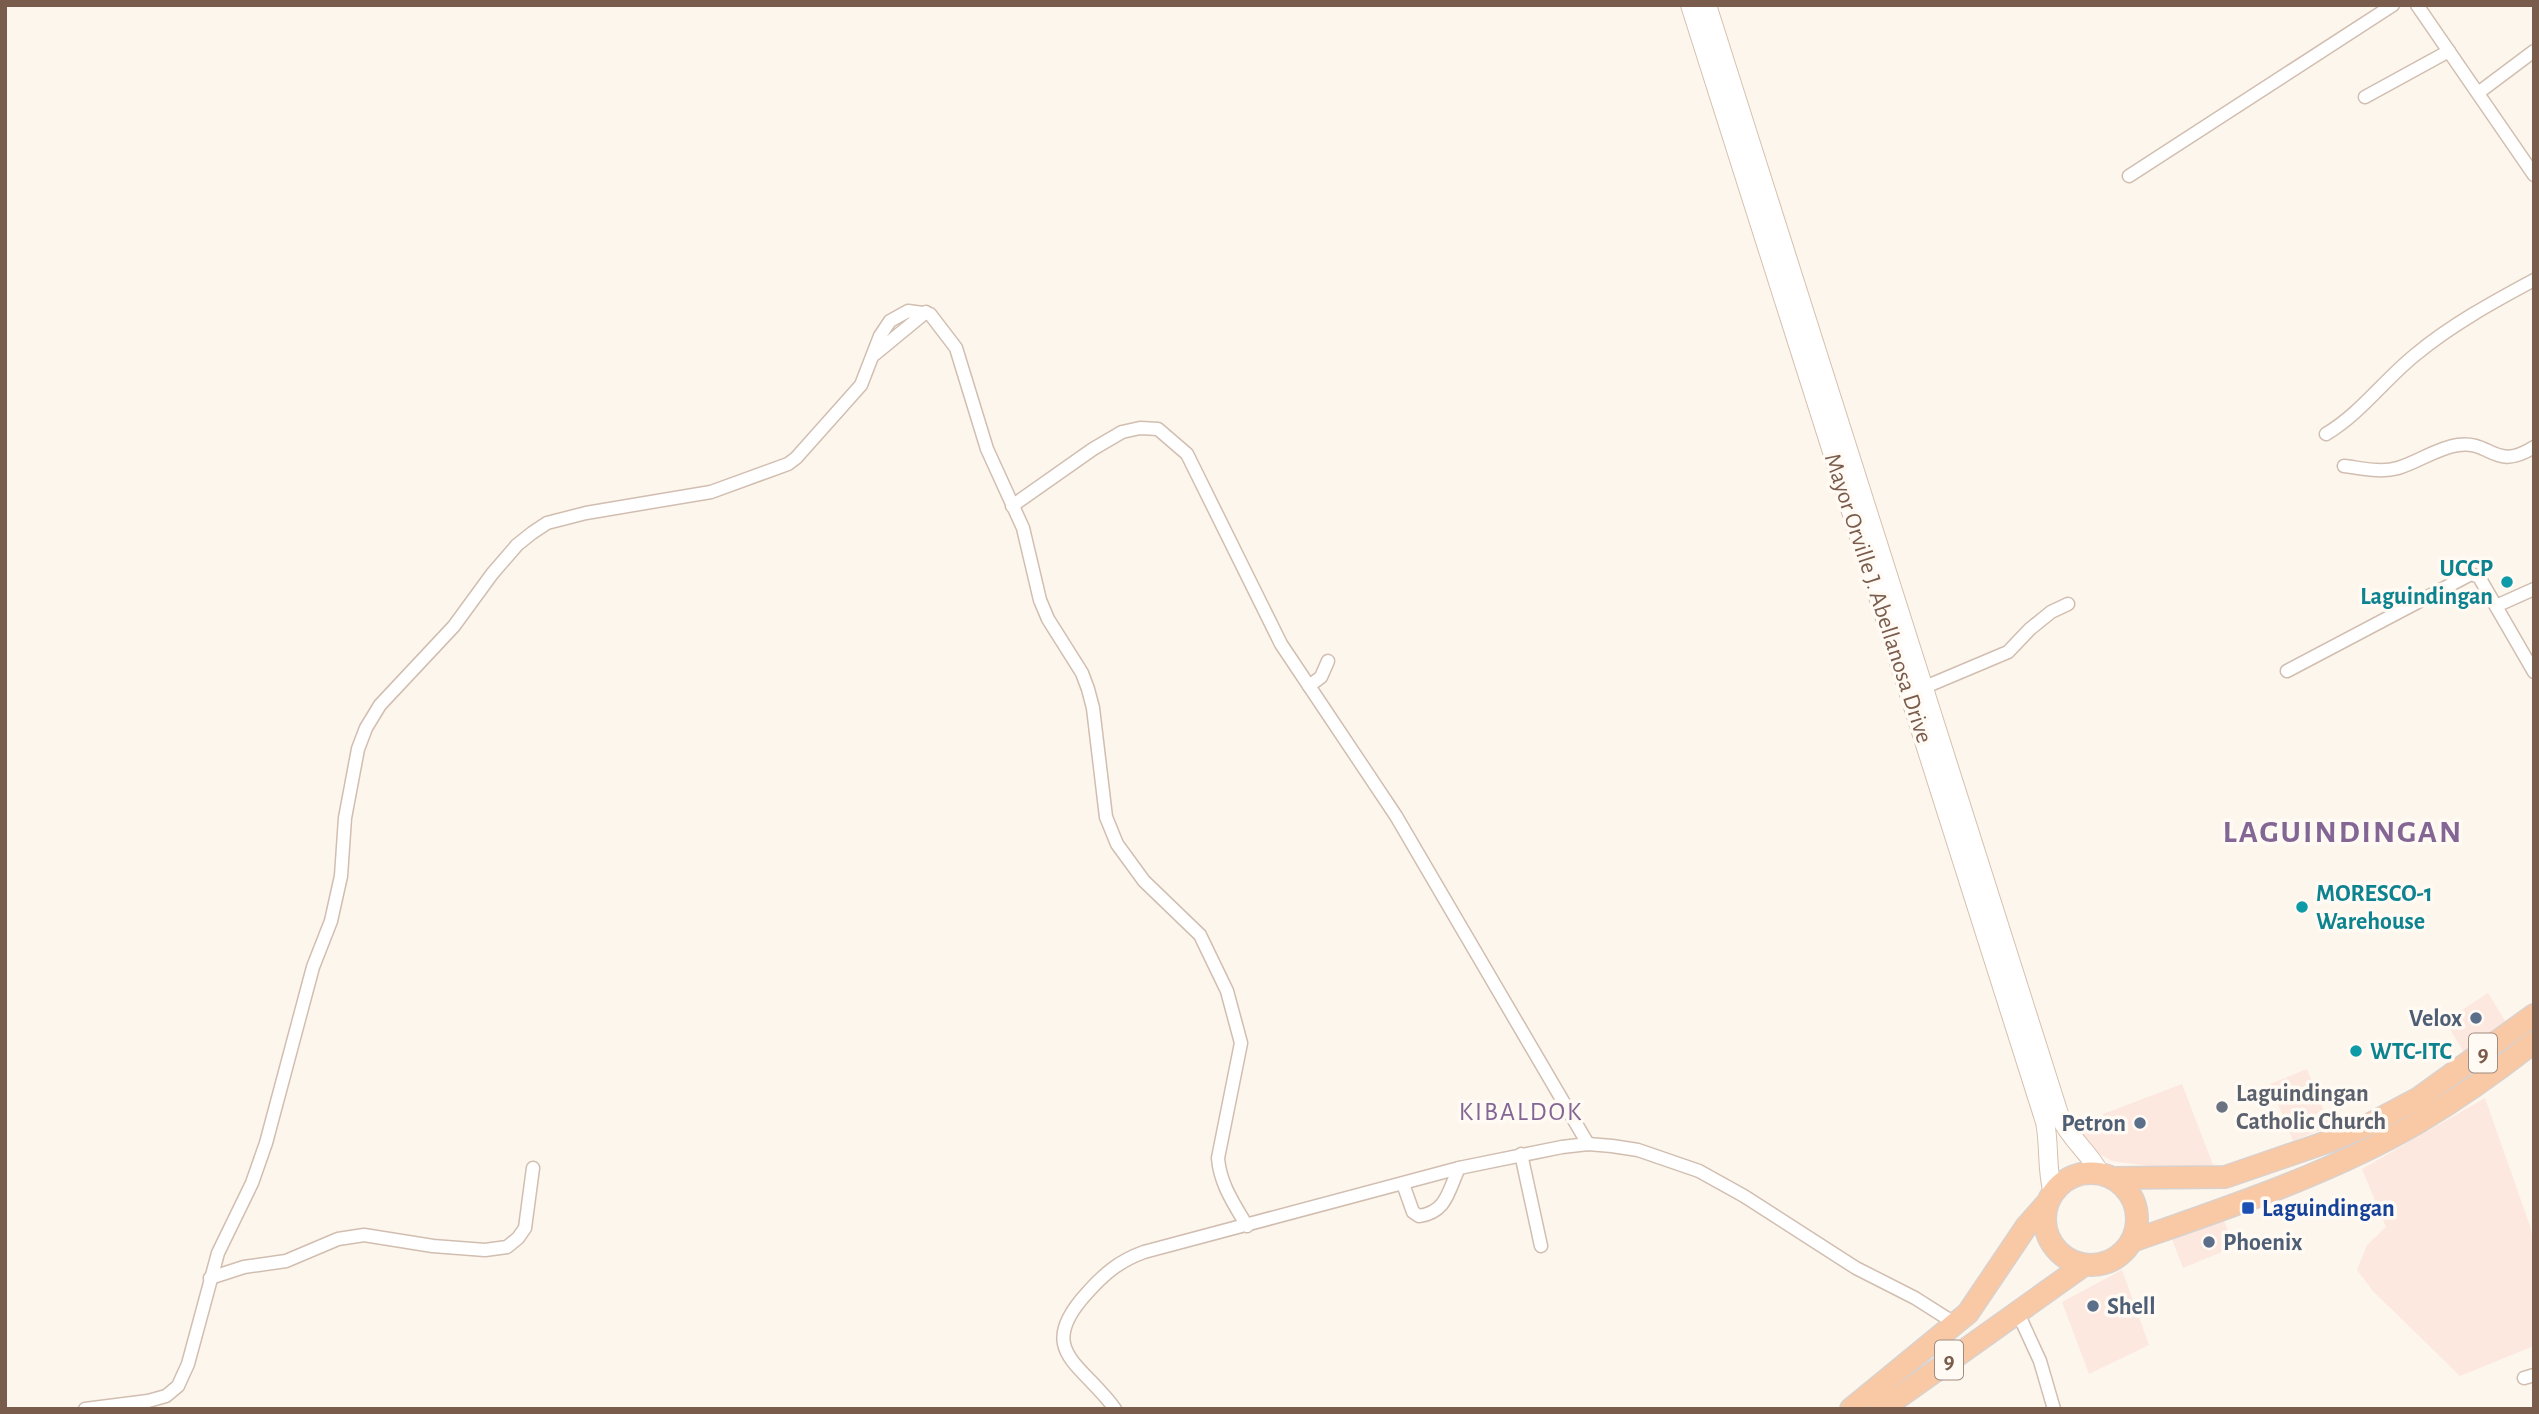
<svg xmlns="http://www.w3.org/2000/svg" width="2539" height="1414" viewBox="0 0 2539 1414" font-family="'Alegreya Sans',sans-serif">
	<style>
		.commercial { fill: #fde8e0 }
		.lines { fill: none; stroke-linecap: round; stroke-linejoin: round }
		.minor-casing { stroke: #d1beb0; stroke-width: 15 }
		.secondary-casing { stroke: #d6c0b0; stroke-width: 20 }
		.trunk-casing { stroke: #dad1cd; stroke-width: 24 }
		.minor { stroke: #fff; stroke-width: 12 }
		.secondary { stroke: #fff; stroke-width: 18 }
		.trunk { stroke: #f9c8a4; stroke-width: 21 }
		.culture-dot { fill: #0f9aa8; stroke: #fffaf3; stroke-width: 2.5 }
		.service-dot { fill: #5c6f8a; stroke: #fffaf3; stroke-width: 2.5 }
		.worship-dot { fill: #6b7280; stroke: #fffaf3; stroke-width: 2.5 }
		.transit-dot { fill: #1a4fb4; stroke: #fffaf3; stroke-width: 2.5 }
		.labels { text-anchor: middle; stroke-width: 7; stroke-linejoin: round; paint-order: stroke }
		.shield { fill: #fffaf3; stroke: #a28b7f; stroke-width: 2 }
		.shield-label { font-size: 23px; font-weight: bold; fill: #7a5c4d }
		.culture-label { font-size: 24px; font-weight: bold; fill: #0d838f; stroke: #fffaf3; text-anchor: start }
		.street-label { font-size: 24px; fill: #7a5c4d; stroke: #fffaf3 }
		.service-label { font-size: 24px; font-weight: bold; fill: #4e5e75; stroke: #fffaf3; text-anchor: end }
		.worship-label { font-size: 24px; font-weight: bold; fill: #5b616d; stroke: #fffaf3; text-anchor: start }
		.transit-label { font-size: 24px; font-weight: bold; fill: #164399; stroke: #fffaf3; text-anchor: start }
		.neighbourhood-label { font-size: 26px; letter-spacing: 2px; fill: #846695; stroke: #fffaf3 }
		.district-label { font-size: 32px; font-weight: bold; letter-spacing: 2px; fill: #846695; stroke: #fffaf3 }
	</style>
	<rect width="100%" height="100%" fill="#fdf6ec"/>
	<g class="commercial">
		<polygon points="2488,993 2507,1024 2463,1051 2445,1021"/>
		<polygon points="2307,1069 2330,1126 2293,1141 2270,1084"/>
		<polygon points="2182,1084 2215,1170 2148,1166 2112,1161 2094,1151 2075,1131 2108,1133 2103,1114"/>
		<polygon points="2485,1098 2530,1226 2534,1244 2534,1346 2460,1376 2373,1291 2357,1270 2367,1245 2386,1227 2362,1169"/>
		<polygon points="2223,1218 2234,1247 2183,1268 2172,1239"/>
		<polygon points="2122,1270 2149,1345 2089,1374 2062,1302"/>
	</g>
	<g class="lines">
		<g class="minor-casing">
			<g id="minor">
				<polyline points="2417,5 2534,175"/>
				<polyline points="2478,93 2534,51"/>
				<polyline points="2365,97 2449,51"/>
				<polyline points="2129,176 2393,5"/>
				<polyline points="875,354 926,312"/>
				<path d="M2326,434C2361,413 2384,380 2415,355C2451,325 2493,302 2534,280"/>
				<path d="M2344,466C2361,468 2381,473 2398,468C2418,462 2437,448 2458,445C2491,440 2495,472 2534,447"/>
				<polyline points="1012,506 1093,449 1122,432 1140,428 1158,429 1187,454 1281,644 1396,816 1588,1144"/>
				<polyline points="2496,606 2534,589"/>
				<polyline points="2287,671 2471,574 2479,577 2534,672"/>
				<polyline points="1309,686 1321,677 1328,661"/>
				<polyline points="1925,687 2008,652 2030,629 2051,612 2068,604"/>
				<polyline points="1521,1154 1541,1246"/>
				<path d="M1403,1184L1413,1212L1419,1216C1447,1212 1448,1191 1459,1168"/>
				<polyline points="210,1278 244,1267 286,1261 338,1239 364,1235 433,1246 485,1250 507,1247 518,1238 525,1228 533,1168"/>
				<polyline points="2017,1311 2040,1361 2054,1409"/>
				<polyline points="2524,1378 2534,1375"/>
				<path d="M85,1409L148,1401L166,1396L178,1386L188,1364L218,1253L252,1183L266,1143L313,967L331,921L341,876L345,818L358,749L366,728L380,705L454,626L492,574L517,545L532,533L547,523L586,513L711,492L788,464L796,458L861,385L880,336L890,321L908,311L930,314L956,348L987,449L1023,528L1040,600L1048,619L1082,673L1088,689L1093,708L1106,817L1117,844L1144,881L1200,935L1227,991L1241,1043L1218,1158C1220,1184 1234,1204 1247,1226"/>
				<path d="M1115,1409C1082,1363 1034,1351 1087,1293C1104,1274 1119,1261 1144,1252L1459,1168L1562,1147L1588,1144L1612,1146L1638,1150L1699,1171L1744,1196L1856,1268L1915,1298L1956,1324"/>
			</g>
		</g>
		<g class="secondary-casing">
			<g id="secondary">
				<path d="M1690,5L2045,1122C2050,1146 2046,1170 2053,1193"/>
				<path d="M1707,5L2060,1117C2070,1139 2089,1152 2100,1173"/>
			</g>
		</g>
		<g class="trunk-casing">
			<g id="trunk">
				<circle cx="2091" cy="1219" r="46"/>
				<polyline points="2113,1178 2225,1177 2330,1141 2370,1124 2419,1098 2534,1015"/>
				<path d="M2132,1241C2229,1207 2330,1174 2419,1122C2459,1098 2497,1071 2534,1042"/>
				<polyline points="1851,1409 1968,1313 2026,1227 2048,1202"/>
				<polyline points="1882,1409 2084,1265"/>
			</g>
		</g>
		<use href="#minor" class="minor"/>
		<use href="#secondary" class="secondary"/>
		<use href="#trunk" class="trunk"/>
	</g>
	<g class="culture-dot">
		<circle cx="2507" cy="582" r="7"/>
		<circle cx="2302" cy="907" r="7"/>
		<circle cx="2356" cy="1051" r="7"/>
	</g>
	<g class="service-dot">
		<circle cx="2476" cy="1018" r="7"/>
		<circle cx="2140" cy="1123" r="7"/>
		<circle cx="2209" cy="1242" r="7"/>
		<circle cx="2093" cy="1306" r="7"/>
	</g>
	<circle class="worship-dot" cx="2222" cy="1107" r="7"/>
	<rect class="transit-dot" x="2241" y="1201" width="14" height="14" rx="3.5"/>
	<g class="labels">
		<g class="shield">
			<rect x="2469" y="1033.5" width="28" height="39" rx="5"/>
			<rect x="1935" y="1340.5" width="28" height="39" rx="5"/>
		</g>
		<g class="shield-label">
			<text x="2483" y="1061">9</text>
			<text x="1949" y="1368">9</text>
		</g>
		<g class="culture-label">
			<text x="2493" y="576" text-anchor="end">UCCP<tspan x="2493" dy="28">Laguindingan</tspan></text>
			<text x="2316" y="901">MORESCO-1<tspan x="2316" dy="28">Warehouse</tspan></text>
			<text x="2370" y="1059">WTC-ITC</text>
		</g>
		<g class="street-label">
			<text transform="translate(1879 598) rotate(72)" y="8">Mayor Orville J. Abellanosa Drive</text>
		</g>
		<g class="service-label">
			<text x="2462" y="1026">Velox</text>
			<text x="2126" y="1131">Petron</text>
			<text x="2223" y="1250" text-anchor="start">Phoenix</text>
			<text x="2107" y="1314" text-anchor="start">Shell</text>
		</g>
		<g class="worship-label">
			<text x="2236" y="1101">Laguindingan<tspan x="2236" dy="28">Catholic Church</tspan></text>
		</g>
		<g class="transit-label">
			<text x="2262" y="1216">Laguindingan</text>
		</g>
		<g class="neighbourhood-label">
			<text x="1521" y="1120">KIBALDOK</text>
		</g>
		<g class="district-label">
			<text x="2343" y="842">LAGUINDINGAN</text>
		</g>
	</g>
	<rect width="2539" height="1414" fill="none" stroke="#7a5c4d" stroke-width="14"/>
</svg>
